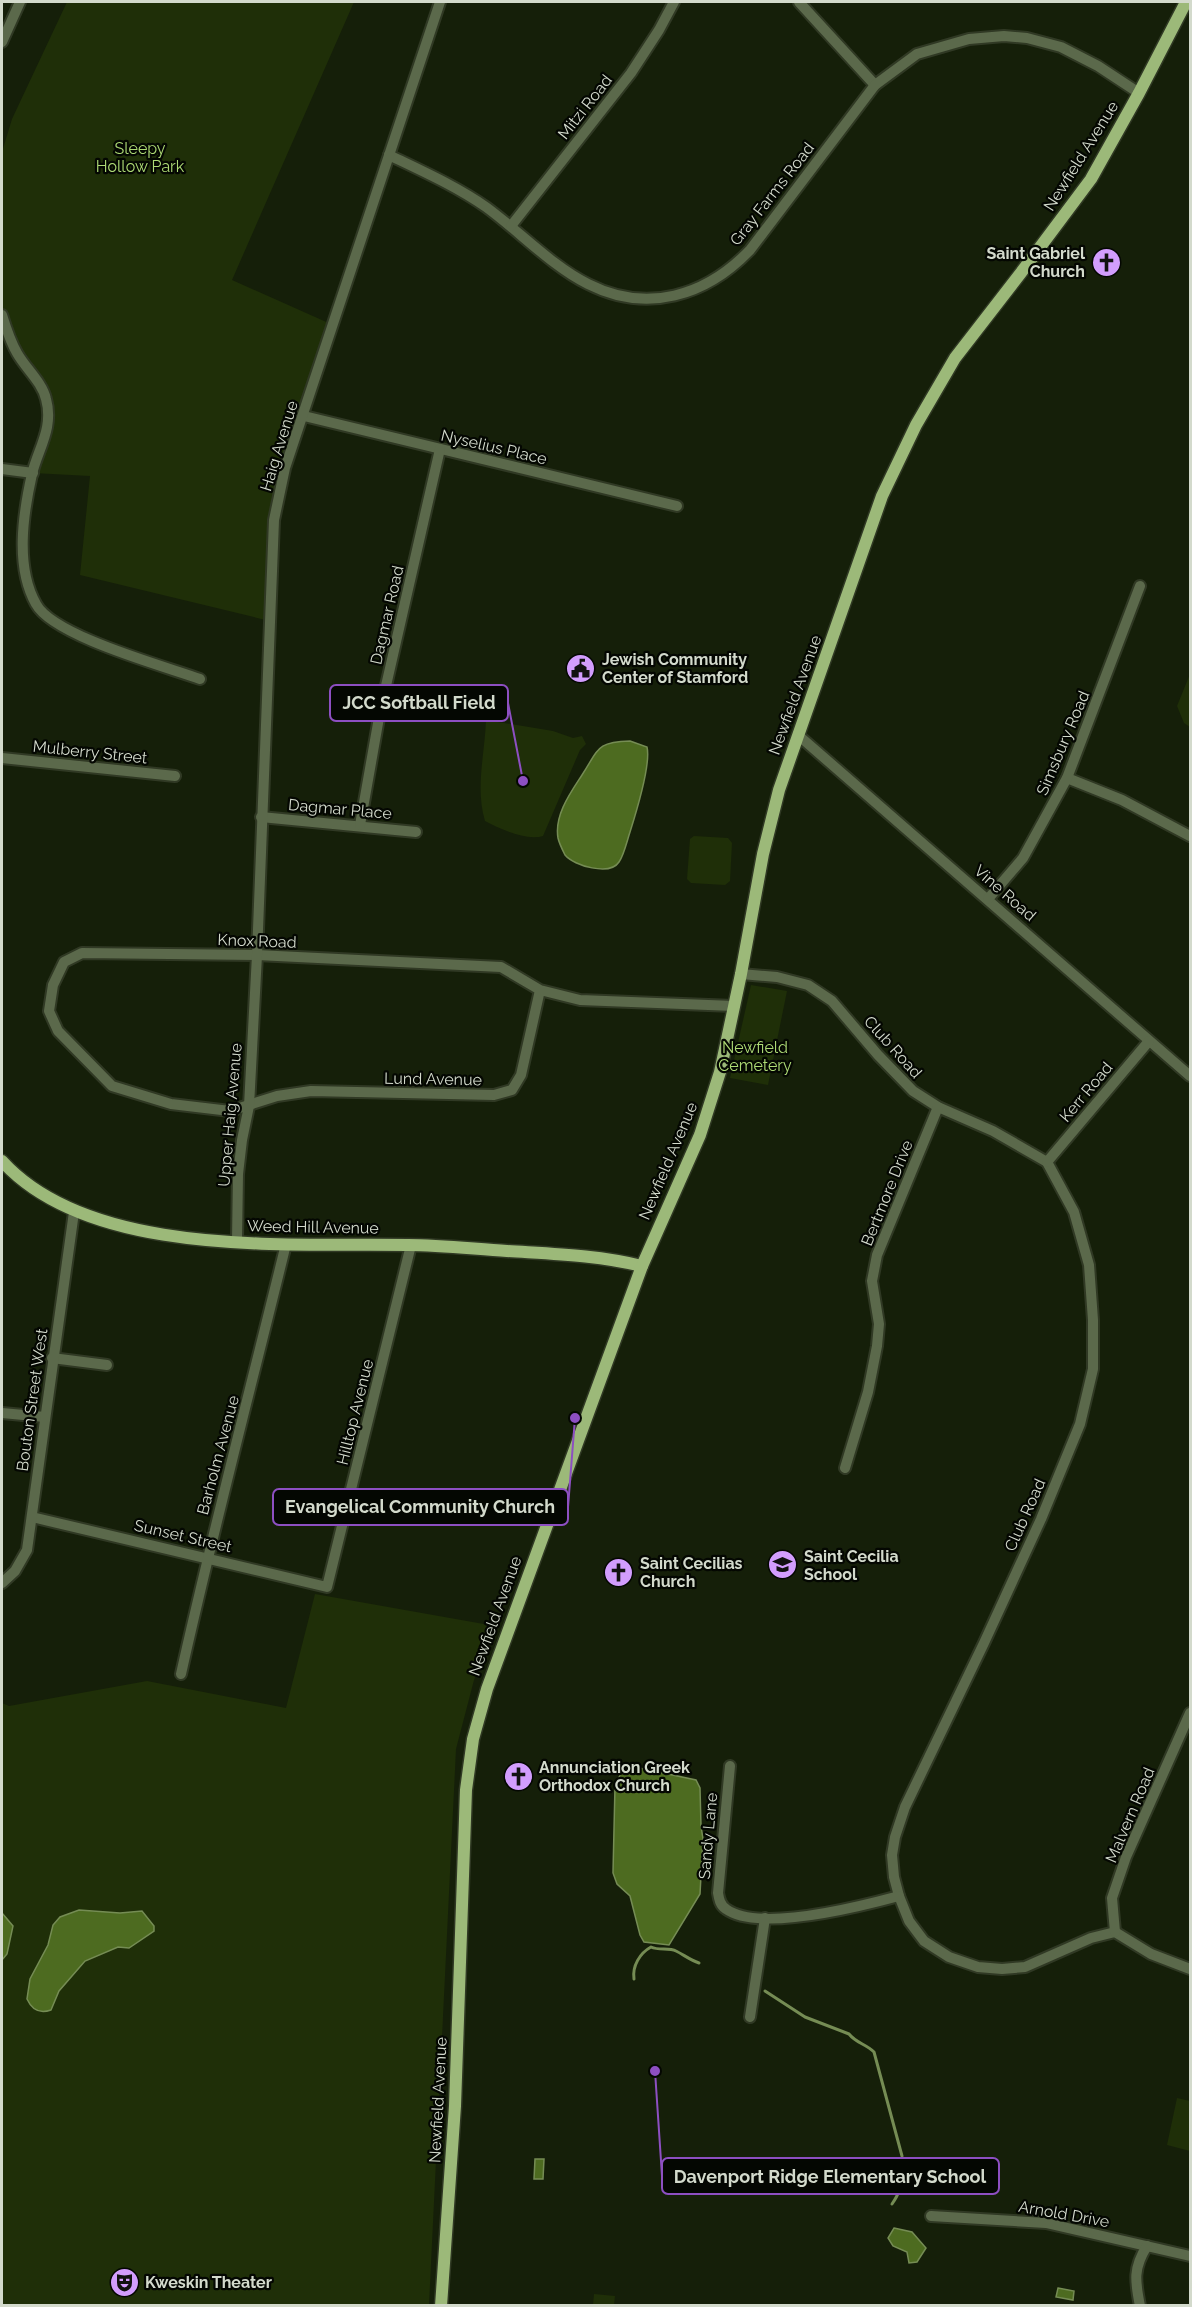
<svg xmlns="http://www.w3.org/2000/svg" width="1192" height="2307" viewBox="0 0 1192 2307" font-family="Raleway,sans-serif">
<rect width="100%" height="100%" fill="#151f09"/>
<g fill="#1f2f08">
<polygon points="67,2 354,2 232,280 333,325 279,498 270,621 80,575 90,476 33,473 39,457 46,399 2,313 2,152 12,119"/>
<polygon points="1190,674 1190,727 1184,723 1177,706"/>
<path d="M486 720 553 731 573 738 582 736 586 744 580 750 543 836C526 841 500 829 485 821 475 788 485 753 486 720Z"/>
<polygon points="694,836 728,838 732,843 730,881 725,885 691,883 687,879 690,839"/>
<polygon points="751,985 787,991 768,1085 730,1078"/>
<polygon points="315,1594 495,1626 474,1680 456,1749 429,2305 2,2305 2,1703 9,1706 147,1681 286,1708"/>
<polygon points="1177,2098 1190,2101 1190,2151 1167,2145"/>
<polygon points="594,2294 615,2296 614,2305 593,2305"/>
</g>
<g fill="#4d6b20" stroke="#758c54" stroke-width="1.5">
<path d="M630 741 647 747C651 764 636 813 630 832 627 841 624 855 619 862 610 876 574 866 565 855 563 851 559 843 558 838 554 815 571 792 582 775 599 749 596 742 630 741Z"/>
<polygon points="630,1766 696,1780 700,1788 701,1826 703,1839 700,1894 669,1945 644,1942 640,1935 630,1896 617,1884 613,1873 615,1786 622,1771"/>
<path d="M79 1910 120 1913 142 1911 154 1926V1931L129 1948 118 1947 85 1961 59 1991 51 2010C40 2014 32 2010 27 1999L30 1979 48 1945 53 1925 60 1917Z"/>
<polygon points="2,1913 13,1926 7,1954 2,1960"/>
<polygon points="535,2159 544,2159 543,2179 534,2179"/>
<polygon points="894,2228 912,2232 926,2248 917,2262 909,2263 907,2252 893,2246 888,2238"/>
<polygon points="1058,2288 1074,2291 1073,2300 1056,2297"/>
</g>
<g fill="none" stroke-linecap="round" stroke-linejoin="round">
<g stroke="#758c54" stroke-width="3">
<path d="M634 1979C632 1966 640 1953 651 1947 659 1951 669 1947 676 1951 684 1955 690 1960 699 1963"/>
<path d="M765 1991 805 2017 849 2034C856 2043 866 2044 874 2052L902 2156"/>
<path d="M892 2204C898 2195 901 2191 896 2181L900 2170"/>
</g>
<defs>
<g id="minor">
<polyline points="799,2 875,85"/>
<polyline points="2,42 20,2"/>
<path d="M389 155C422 171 456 186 486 207 519 231 553 267 588 284 647 314 706 296 750 250L875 85 917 54 969 39 1004 36 1027 38 1061 47 1098 66 1139 93"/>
<polyline points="511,226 631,73 659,30 674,2"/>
<path d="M2 315C6 328 10 341 17 353 26 369 42 382 46 399 54 428 38 449 32 474 23 514 15 567 36 604 53 636 164 666 200 679"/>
<polyline points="304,416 677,506"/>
<polyline points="2,469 33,473"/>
<polyline points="798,735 1190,1076"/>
<polyline points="2,758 175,776"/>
<polyline points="1067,778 1122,800 1190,836"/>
<polyline points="261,817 416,832"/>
<polyline points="360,825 380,712 440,449"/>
<polyline points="988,899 1023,858 1067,778 1140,586"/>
<polyline points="741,974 777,977 808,985 832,1001 878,1055 913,1091 938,1107 993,1131 1047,1162 1074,1212 1089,1265 1093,1320 1093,1369 1080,1424 1041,1519 984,1643 905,1807 895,1837 892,1855 894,1877 899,1896 909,1921 924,1941 949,1957 978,1967 1002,1969 1025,1967 1091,1938 1115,1932 1151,1954 1190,1969"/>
<polyline points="540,990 521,1075 512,1090 494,1095 311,1091 277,1096 230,1111 171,1104 112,1086 58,1031 49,1011 53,985 64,962 82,953 257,955 501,967 540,990 580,1000 734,1006"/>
<polyline points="1047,1162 1149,1041"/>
<polyline points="237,1241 238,1174 242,1140 249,1106 257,955 274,520 285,468 440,2"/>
<polyline points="52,1358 107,1365"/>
<polyline points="2,1413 45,1417"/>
<polyline points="845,1468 868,1392 877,1346 879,1324 872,1281 877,1255 938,1107"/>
<polyline points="32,1517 327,1587 411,1245"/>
<polyline points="2,1583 15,1571 27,1550 74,1212"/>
<path d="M181 1674C213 1530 251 1387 286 1244"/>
<path d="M730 1766 718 1893C719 1899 720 1905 726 1909 759 1933 862 1906 899 1896"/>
<polyline points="1115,1932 1112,1898 1126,1857 1190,1713"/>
<polyline points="750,2017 765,1918"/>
<polyline points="931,2216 1046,2223 1190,2256"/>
<path d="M1140 2306C1135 2281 1133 2268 1147 2246"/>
</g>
<g id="major">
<path d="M2 1161C90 1258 287 1243 408 1245 441 1245 474 1249 507 1251 554 1254 597 1255 642 1266"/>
<polyline points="441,2306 455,2106 466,1790 473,1739 487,1689 642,1266 700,1135 720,1072 741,974 763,854 779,790 882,496 916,425 955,358 1020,274 1091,179 1139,93 1186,2"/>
</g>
</defs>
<use href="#minor" stroke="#303924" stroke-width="14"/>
<use href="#major" stroke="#303924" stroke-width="15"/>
<use href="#minor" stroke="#5b694b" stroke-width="10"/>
<use href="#major" stroke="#9cb979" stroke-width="12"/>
</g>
<defs>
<symbol id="church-disc" viewBox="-11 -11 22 22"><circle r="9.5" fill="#d29dfd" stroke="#040702"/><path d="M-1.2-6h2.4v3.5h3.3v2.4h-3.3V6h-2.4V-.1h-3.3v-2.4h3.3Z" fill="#111"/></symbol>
<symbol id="civic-disc" viewBox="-11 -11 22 22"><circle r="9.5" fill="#d29dfd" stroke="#040702"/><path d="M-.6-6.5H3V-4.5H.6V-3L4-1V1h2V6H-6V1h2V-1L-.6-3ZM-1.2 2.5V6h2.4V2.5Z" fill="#111"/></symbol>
<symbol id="school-disc" viewBox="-11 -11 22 22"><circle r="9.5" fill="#d29dfd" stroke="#040702"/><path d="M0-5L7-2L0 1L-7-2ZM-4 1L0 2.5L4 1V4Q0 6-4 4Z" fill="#111"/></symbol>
<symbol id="theatre-disc" viewBox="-11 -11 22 22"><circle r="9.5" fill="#d29dfd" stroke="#040702"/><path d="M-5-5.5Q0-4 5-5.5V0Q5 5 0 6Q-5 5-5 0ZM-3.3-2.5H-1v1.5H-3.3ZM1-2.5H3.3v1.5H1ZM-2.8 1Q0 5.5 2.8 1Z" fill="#111"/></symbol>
</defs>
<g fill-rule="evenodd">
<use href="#church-disc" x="1090" y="246" width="33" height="33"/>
<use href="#civic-disc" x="564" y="652" width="33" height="33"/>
<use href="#school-disc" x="766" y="1548" width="33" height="33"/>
<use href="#church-disc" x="602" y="1556" width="33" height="33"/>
<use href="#church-disc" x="502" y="1760" width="33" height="33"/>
<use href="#theatre-disc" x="108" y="2266" width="33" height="33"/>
</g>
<g text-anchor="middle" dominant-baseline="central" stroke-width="4.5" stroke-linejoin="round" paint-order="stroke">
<g font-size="16" fill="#d3dacc" stroke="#040702">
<text transform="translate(585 107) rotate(-52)">Mitzi Road</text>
<text transform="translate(1081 156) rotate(-58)">Newfield Avenue</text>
<text transform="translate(772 194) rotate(-52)">Gray Farms Road</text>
<text transform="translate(279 446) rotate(-73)">Haig Avenue</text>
<text transform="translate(494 447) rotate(13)">Nyselius Place</text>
<text transform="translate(387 615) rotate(-77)">Dagmar Road</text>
<text transform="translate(795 695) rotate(-70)">Newfield Avenue</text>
<text transform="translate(1063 743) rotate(-67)">Simsbury Road</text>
<text transform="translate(90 752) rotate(6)">Mulberry Street</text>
<text transform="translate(340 809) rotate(5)">Dagmar Place</text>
<text transform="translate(1005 893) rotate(41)">Vine Road</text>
<text transform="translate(257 941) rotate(2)">Knox Road</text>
<text transform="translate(893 1047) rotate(48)">Club Road</text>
<text transform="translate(433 1079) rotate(1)">Lund Avenue</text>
<text transform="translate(1086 1092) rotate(-50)">Kerr Road</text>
<text transform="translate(230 1115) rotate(-85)">Upper Haig Avenue</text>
<text transform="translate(668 1161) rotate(-67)">Newfield Avenue</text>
<text transform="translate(887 1193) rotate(-68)">Bertmore Drive</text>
<text transform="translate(313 1227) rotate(1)">Weed Hill Avenue</text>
<text transform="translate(32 1400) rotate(-82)">Bouton Street West</text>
<text transform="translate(355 1412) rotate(-76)">Hilltop Avenue</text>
<text transform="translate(218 1455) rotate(-75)">Barholm Avenue</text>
<text transform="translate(1025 1515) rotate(-66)">Club Road</text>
<text transform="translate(183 1536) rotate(13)">Sunset Street</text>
<text transform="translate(495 1616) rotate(-70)">Newfield Avenue</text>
<text transform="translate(1130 1815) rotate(-67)">Malvern Road</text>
<text transform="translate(708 1836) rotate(-85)">Sandy Lane</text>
<text transform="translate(438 2100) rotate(-87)">Newfield Avenue</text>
<text transform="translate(1064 2214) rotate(10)">Arnold Drive</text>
</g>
<g font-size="16" fill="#aedb75" stroke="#040702">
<text x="140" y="148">Sleepy<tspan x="140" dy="18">Hollow Park</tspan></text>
<text x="755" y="1047">Newfield<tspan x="755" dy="18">Cemetery</tspan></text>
</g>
<g font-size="16" font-weight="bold" fill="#d3dacc" stroke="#040702" text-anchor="start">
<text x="1085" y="253" text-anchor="end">Saint Gabriel<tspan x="1085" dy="18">Church</tspan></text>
<text x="602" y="659">Jewish Community<tspan x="602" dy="18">Center of Stamford</tspan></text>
<text x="804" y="1556">Saint Cecilia<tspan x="804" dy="18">School</tspan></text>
<text x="640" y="1563">Saint Cecilias<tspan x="640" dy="18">Church</tspan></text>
<text x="539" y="1767">Annunciation Greek<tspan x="539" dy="18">Orthodox Church</tspan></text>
<text x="145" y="2282">Kweskin Theater</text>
</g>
</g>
<path fill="none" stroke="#8d4fc2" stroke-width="2" d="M523 781L508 703M575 1418L568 1507M655 2071L662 2176"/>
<g fill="#8d4fc2" stroke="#040702" stroke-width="2">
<circle cx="523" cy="781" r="6"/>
<circle cx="575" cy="1418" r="6"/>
<circle cx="655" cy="2071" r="6"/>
</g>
<g fill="#040702" stroke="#8d4fc2" stroke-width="2">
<rect x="330" y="685" width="178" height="36" rx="6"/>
<rect x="273" y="1489" width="295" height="36" rx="6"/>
<rect x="662" y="2158" width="337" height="36" rx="6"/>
</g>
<g font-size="18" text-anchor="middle" font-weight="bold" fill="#d3dacc">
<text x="419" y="709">JCC Softball Field</text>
<text x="420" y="1513">Evangelical Community Church</text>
<text x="830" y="2183">Davenport Ridge Elementary School</text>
</g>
<rect width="1192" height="2307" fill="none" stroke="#d3dacc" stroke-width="6"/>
</svg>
